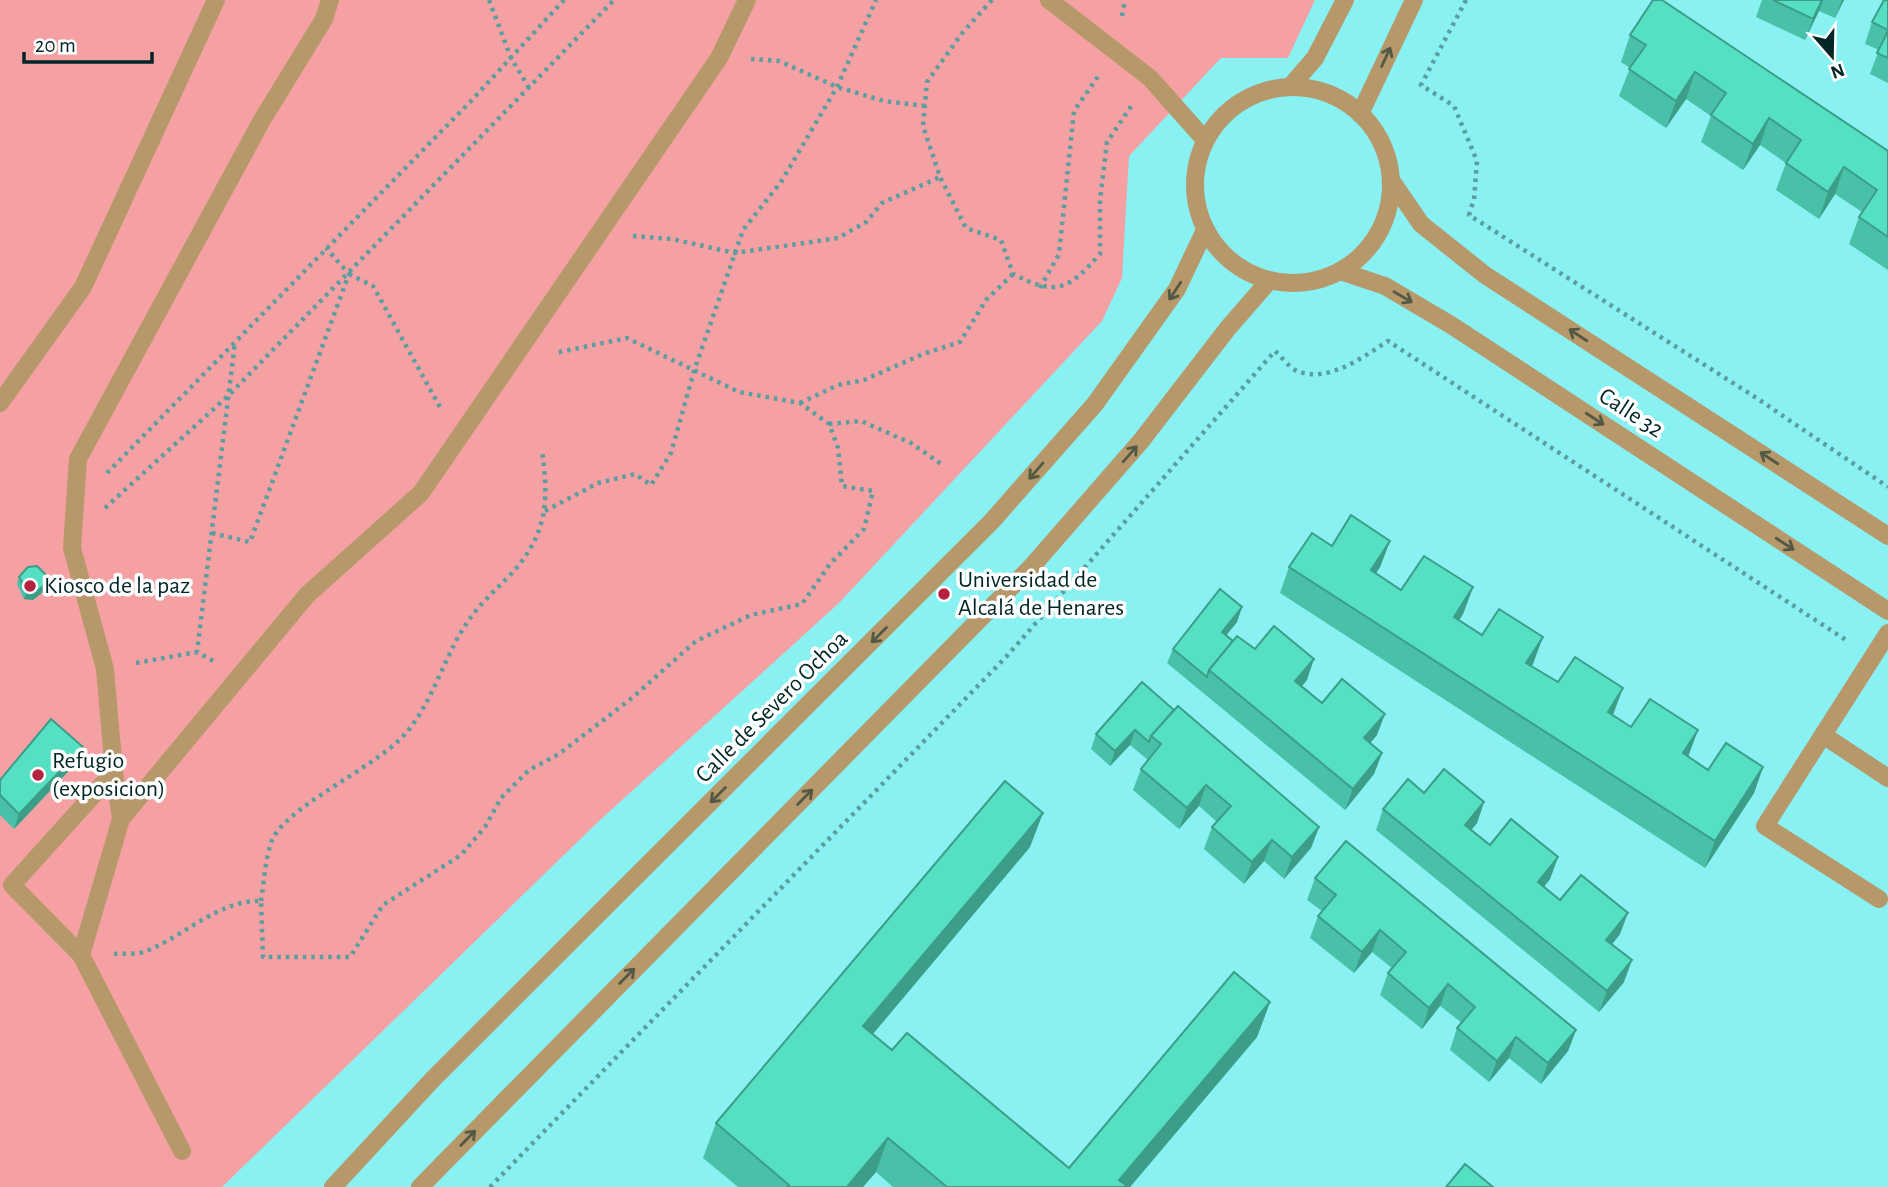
<svg xmlns="http://www.w3.org/2000/svg" width="1888" height="1187" viewBox="0 0 1888 1187" font-family="'Alegreya Sans',sans-serif">
<rect width="100%" height="100%" fill="#a1feff"/>
<rect fill="#89f1f2" x="0" y="0" width="1888" height="1187"/>
<polygon fill="#f5a1a4" points="0,0 1315,0 1288,58 1221,58 1129,156 1122,278 1102,321 839,603 599,821 222,1187 0,1187"/>
<g fill="none" stroke-linecap="round" stroke-linejoin="round">
<g stroke="#5a9e9f" stroke-width="4.5" stroke-dasharray="3.5 5" stroke-linecap="butt">
<polyline points="489,0 511,58 529,88"/>
<path d="M992 0 963 32 927 82 923 126 940 177 966 228 1001 240 1013 274C1057 297 1069 289 1100 254V200L1107 142 1132 105"/>
<polyline points="1466,0 1421,85 1454,106 1477,161 1474,199 1469,215 1755,397 1888,487"/>
<polyline points="1122,16 1125,0"/>
<polyline points="751,59 779,61 837,87 884,101 925,106"/>
<polyline points="633,236 672,239 735,253 838,238 866,222 882,203 940,177"/>
<polyline points="349,274 373,286 441,409"/>
<polyline points="1040,288 1059,254 1074,111 1099,75"/>
<polyline points="800,403 838,385 864,380 923,354 960,342 986,300 1013,274"/>
<polyline points="829,424 861,421 911,443 944,466"/>
<polyline points="107,473 471,101 564,0"/>
<polyline points="105,508 228,396 614,0"/>
<polyline points="545,511 598,483 635,474 651,485 671,453 694,371 743,230 781,182 837,87 876,0"/>
<polyline points="212,533 250,542 349,274 326,248"/>
<polyline points="213,661 197,652 235,342"/>
<polyline points="136,663 197,652"/>
<path d="M261 901C264 882 265 861 271 843 283 807 375 769 406 733 435 699 445 652 471 617 485 598 504 583 518 566 549 528 548 495 542 450"/>
<path d="M114 954C123 953 137 955 146 951 185 936 218 900 261 901L263 957H350L383 905 461 855 485 827 501 798 529 770 559 754 632 698 696 641 751 615 802 604 830 564 864 529 873 491 842 486 838 448 829 424 800 403 739 392 627 338 555 353"/>
<path d="M490 1187 1006 657 1275 351C1281 356 1288 366 1295 370 1326 385 1363 357 1388 341L1849 642"/>
</g>
<g stroke="#b7986a" stroke-width="18">
<polyline points="1049,0 1150,78 1205,140"/>
<polyline points="1290,87 1315,58 1345,0"/>
<circle cx="1293" cy="185" r="98"/>
<polyline points="1360,114 1414,0"/>
<polyline points="1391,180 1421,224 1485,275 1888,536"/>
<polyline points="1340,271 1385,286 1451,325 1888,611"/>
<polyline points="0,403 83,287 216,0"/>
<polyline points="1823,735 1888,778"/>
<polyline points="114,772 105,669 72,548 78,459 262,120 324,19 330,0"/>
<polyline points="121,819 114,772 12,885 81,955 121,819 307,595 421,493 719,58 747,0"/>
<polyline points="1879,899 1765,826 1888,633"/>
<polyline points="81,955 182,1151"/>
<polyline points="333,1187 433,1079 992,521 1095,404 1177,289 1205,230"/>
<polyline points="420,1187 1033,565 1141,441 1228,328 1269,281"/>
</g>
</g>
<g fill="#49c1a8">
<polygon points="1762,0 1844,0 1835,18 1819,11 1805,40 1756,17"/>
<polygon points="1888,0 1888,83 1870,74 1879,50 1865,44 1872,22"/>
<polygon points="1630,35 1888,151 1888,270 1849,244 1859,217 1862,212 1835,194 1819,219 1776,190 1786,163 1760,145 1743,170 1701,142 1711,116 1686,99 1666,128 1619,96 1630,68 1621,62"/>
<polygon points="1390,541 1380,567 1376,573 1401,590 1473,587 1463,614 1459,620 1482,635 1533,664 1532,666 1631,727 1688,757 1708,770 1763,767 1754,793 1705,868 1280,593 1289,567 1332,546"/>
<polygon points="19,577 46,584 43,592 33,600 24,599 17,584"/>
<polygon points="1242,607 1237,622 1226,635 1233,641 1255,649 1307,680 1302,686 1322,703 1377,735 1370,743 1382,753 1374,774 1345,810 1167,663 1173,649"/>
<polygon points="1174,710 1319,827 1311,848 1284,879 1264,861 1244,884 1204,849 1212,827 1217,822 1199,806 1179,829 1133,790 1141,769 1148,760 1130,745 1110,766 1091,749 1096,734"/>
<polygon points="77,762 14,829 0,815 0,780"/>
<polygon points="1424,793 1484,802 1477,823 1471,830 1490,845 1558,857 1550,879 1544,887 1560,900 1620,934 1612,944 1624,982 1599,1012 1376,830 1383,809"/>
<polygon points="1030,847 873,1034 892,1050 1069,1168 1270,1002 1257,1037 1130,1187 893,1187 876,1172 863,1187 738,1187 703,1158 716,1123"/>
<polygon points="1315,878 1576,1030 1568,1051 1541,1084 1509,1058 1489,1082 1450,1050 1457,1028 1462,1023 1440,1006 1422,1029 1380,995 1388,973 1392,968 1372,952 1354,973 1310,938 1318,916 1322,911 1307,900"/>
</g>
<g fill="#3c9d88">
<polygon points="1822,0 1823,0 1819,11 1805,40 1813,19"/>
<polygon points="1842,0 1844,0 1835,18"/>
<polygon points="1695,72 1686,99 1666,128 1676,101"/>
<polygon points="1769,118 1760,145 1743,170 1753,144"/>
<polygon points="1844,167 1835,194 1819,219 1828,192"/>
<polygon points="1390,541 1380,567 1361,597 1371,570"/>
<polygon points="46,584 43,592 33,600 24,599 27,591"/>
<polygon points="1473,587 1463,614 1444,644 1454,617"/>
<polygon points="1242,607 1237,622 1217,647 1222,632"/>
<polygon points="1543,637 1533,664 1516,689 1526,663"/>
<polygon points="1314,659 1307,680 1288,702 1295,681"/>
<polygon points="1623,688 1613,715 1608,712"/>
<polygon points="1385,714 1377,735 1357,759 1364,738"/>
<polygon points="1135,730 1130,745 1110,766 1115,751"/>
<polygon points="1698,730 1688,757 1683,753"/>
<polygon points="83,747 77,762 14,829 19,814"/>
<polygon points="1382,753 1374,774 1345,810 1353,789"/>
<polygon points="1763,767 1754,793 1705,868 1715,841"/>
<polygon points="1206,785 1199,806 1179,829 1187,808"/>
<polygon points="1484,802 1477,823 1458,846 1465,825"/>
<polygon points="1043,813 1030,847 850,1061 863,1026"/>
<polygon points="1319,827 1311,848 1284,879 1292,857"/>
<polygon points="1272,840 1264,861 1244,884 1252,862"/>
<polygon points="1558,857 1550,879 1530,903 1538,882"/>
<polygon points="1628,913 1620,934 1599,961 1606,940"/>
<polygon points="1380,930 1372,952 1354,973 1362,952"/>
<polygon points="1632,960 1624,982 1599,1012 1607,991"/>
<polygon points="1448,984 1440,1006 1422,1029 1429,1008"/>
<polygon points="1270,1002 1257,1037 1130,1187 1117,1187 1119,1180"/>
<polygon points="1576,1030 1568,1051 1541,1084 1548,1063"/>
<polygon points="1516,1037 1509,1058 1489,1082 1497,1061"/>
<polygon points="888,1138 876,1172 863,1187 847,1187"/>
</g>
<g fill="#55e0c3" stroke="#3c9d88" stroke-width="2">
<polygon points="1653,0 1662,0 1888,151 1888,237 1859,217 1877,190 1844,167 1828,192 1786,163 1801,140 1769,118 1753,144 1711,115 1726,93 1695,72 1676,101 1629,69 1646,45 1630,35"/>
<polygon points="1773,0 1822,0 1813,19"/>
<polygon points="1884,0 1888,0 1888,30 1872,22"/>
<polygon points="1888,31 1888,58 1877,53"/>
<polygon points="1351,515 1390,541 1371,570 1401,590 1424,556 1473,587 1454,617 1482,635 1499,609 1543,637 1526,663 1558,682 1575,657 1623,688 1608,712 1631,727 1650,699 1698,730 1683,753 1708,770 1726,743 1763,767 1715,841 1289,567 1312,533 1332,546"/>
<polygon points="37,566 46,575 46,584 36,592 27,591 19,577 28,567"/>
<polygon points="1220,589 1242,607 1222,632 1233,641 1209,670 1207,677 1173,649"/>
<polygon points="1274,626 1314,659 1295,681 1322,703 1342,679 1385,714 1364,738 1382,753 1353,789 1209,670 1237,636 1255,649"/>
<polygon points="1142,682 1174,710 1151,736 1149,742 1135,730 1115,751 1096,734"/>
<polygon points="1178,706 1319,827 1292,857 1272,840 1252,862 1212,827 1231,806 1206,785 1187,808 1141,769 1161,744 1151,736"/>
<polygon points="51,719 83,747 19,814 0,795 0,780"/>
<polygon points="1444,769 1484,802 1465,825 1490,845 1511,819 1558,857 1538,882 1560,900 1581,875 1628,913 1606,940 1632,960 1607,991 1383,809 1408,779 1424,793"/>
<polygon points="1005,781 1043,813 863,1026 892,1050 907,1033 1069,1168 1234,972 1270,1002 1119,1180 1128,1187 947,1187 888,1138 847,1187 787,1187 789,1185 716,1123"/>
<polygon points="1346,841 1576,1030 1548,1063 1516,1037 1497,1061 1457,1028 1475,1007 1448,984 1429,1008 1388,973 1406,952 1380,930 1362,952 1318,916 1336,895 1315,878"/>
<polygon points="1465,1164 1493,1187 1446,1187"/>
</g>
<defs><path id="oneway-shaft" d="M-6 0H5M1.5-3L5.5 0L1.5 3" fill="none" stroke-width="1.6" stroke-linecap="round" stroke-linejoin="round" transform="scale(1.75)"/></defs>
<g stroke="#525945">
<use href="#oneway-shaft" transform="translate(1386 57) rotate(-65)"/>
<use href="#oneway-shaft" transform="translate(1175 291) rotate(123)"/>
<use href="#oneway-shaft" transform="translate(1403 297) rotate(30)"/>
<use href="#oneway-shaft" transform="translate(1578 335) rotate(-147)"/>
<use href="#oneway-shaft" transform="translate(1595 419) rotate(33)"/>
<use href="#oneway-shaft" transform="translate(1130 454) rotate(-49)"/>
<use href="#oneway-shaft" transform="translate(1769 458) rotate(-147)"/>
<use href="#oneway-shaft" transform="translate(1036 471) rotate(131)"/>
<use href="#oneway-shaft" transform="translate(1785 544) rotate(33)"/>
<use href="#oneway-shaft" transform="translate(879 635) rotate(135)"/>
<use href="#oneway-shaft" transform="translate(718 795) rotate(135)"/>
<use href="#oneway-shaft" transform="translate(805 797) rotate(-45)"/>
<use href="#oneway-shaft" transform="translate(627 976) rotate(-45)"/>
<use href="#oneway-shaft" transform="translate(468 1138) rotate(-46)"/>
</g>
<g fill="#b5223f" stroke="#fff" stroke-width="2.5">
<circle cx="30" cy="586" r="7"/>
<circle cx="944" cy="594" r="7"/>
<circle cx="38" cy="775" r="7"/>
</g>
<g text-anchor="middle" dominant-baseline="central" stroke-width="7" stroke-linejoin="round" paint-order="stroke">
<g font-size="24" fill="#002627" stroke="#fff">
<text transform="translate(1631 413) rotate(33)">Calle 32</text>
<text transform="translate(772 707) rotate(-45)">Calle de Severo Ochoa</text>
</g>
<g font-size="24" fill="#002627" stroke="#fff" text-anchor="start">
<text x="958" y="580">Universidad de<tspan x="958" dy="28">Alcalá de Henares</tspan></text>
<text x="44" y="586">Kiosco de la paz</text>
<text x="52" y="761">Refugio<tspan x="52" dy="28">(exposicion)</tspan></text>
</g>
</g>
<g transform="translate(1832 56) rotate(160)" stroke="#ffffff" stroke-width="5" paint-order="stroke">
<path d="M0-5L12 26L0 18L-12 26Z" fill="#002627"/>
<text y="-10" font-size="19" font-weight="bold" text-anchor="middle" fill="#002627">N</text>
</g>
<path d="M24 52v10h128v-10" fill="none" stroke="#002627" stroke-width="3.5"/>
<text x="35" y="52" font-size="21" fill="#002627" stroke="#ffffff" stroke-width="5" paint-order="stroke">20 m</text>
</svg>
